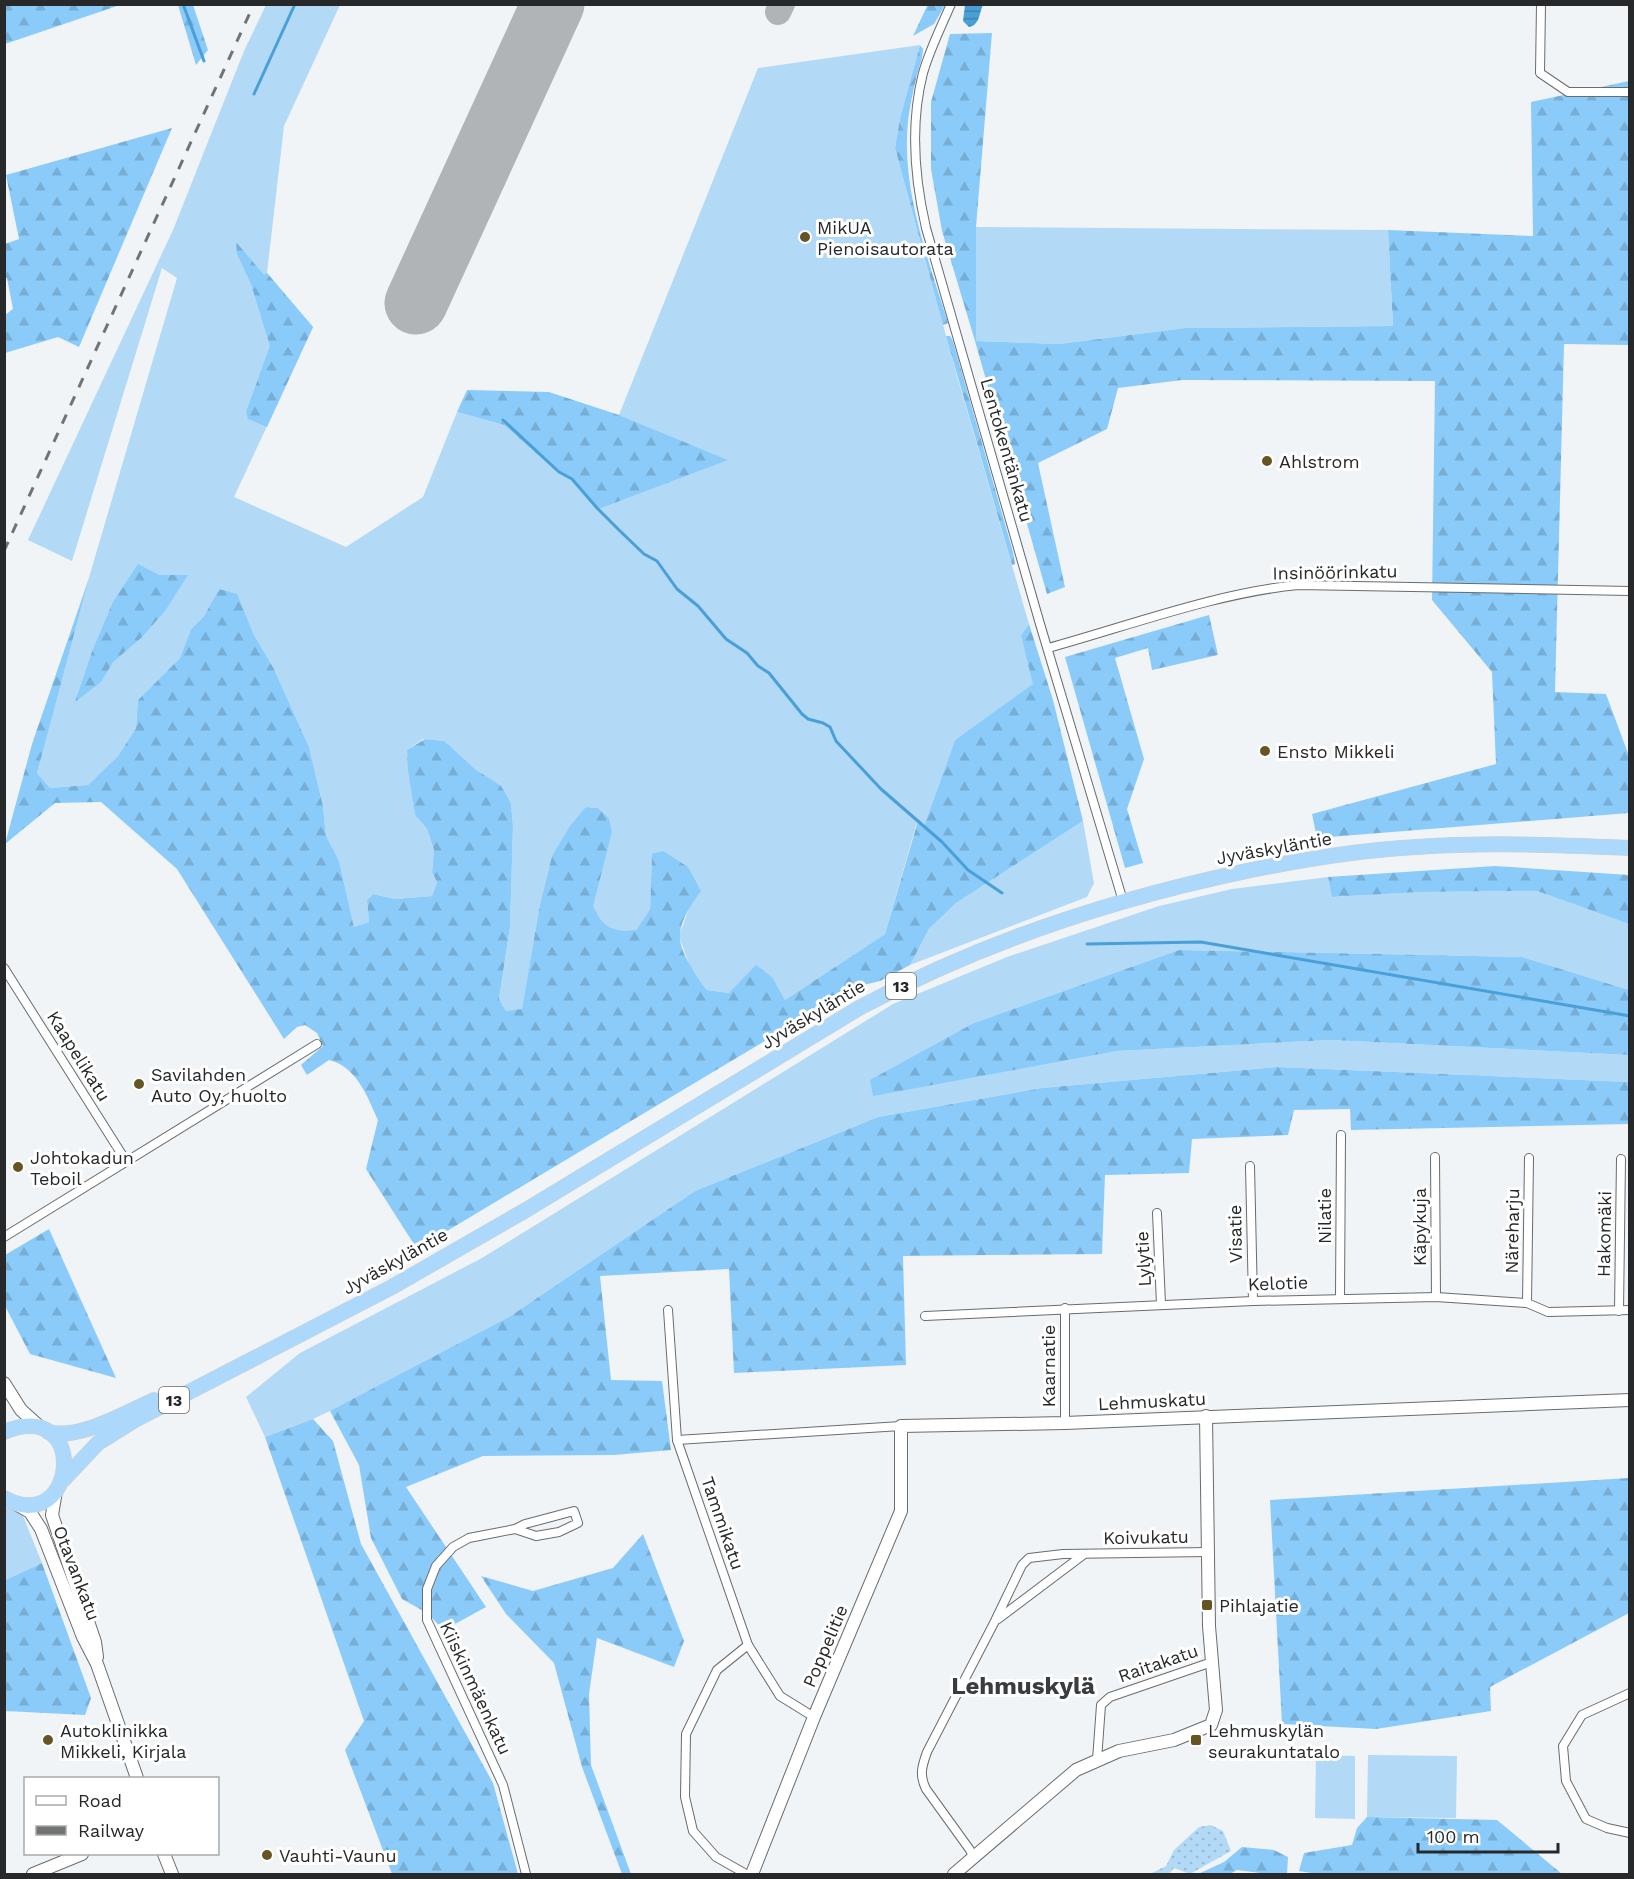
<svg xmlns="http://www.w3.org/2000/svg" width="1634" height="1879" viewBox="0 0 1634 1879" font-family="'Work Sans',sans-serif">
<defs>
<pattern id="forest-firs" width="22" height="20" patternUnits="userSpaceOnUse" patternTransform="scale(1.5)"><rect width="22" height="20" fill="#8acbfa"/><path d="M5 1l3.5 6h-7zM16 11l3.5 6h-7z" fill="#77aed6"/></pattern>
<pattern id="park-dots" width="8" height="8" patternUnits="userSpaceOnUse" patternTransform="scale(1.5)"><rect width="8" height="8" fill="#b2d9f6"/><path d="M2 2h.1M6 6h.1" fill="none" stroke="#99bad3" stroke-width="1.8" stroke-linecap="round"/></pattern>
<pattern id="water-rules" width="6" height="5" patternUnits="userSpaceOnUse" patternTransform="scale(1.5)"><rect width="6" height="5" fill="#4a9fd8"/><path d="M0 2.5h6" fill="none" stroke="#3e82af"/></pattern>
</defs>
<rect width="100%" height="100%" fill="#f1f4f7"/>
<g fill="#b2d9f6">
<path d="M266 5H340L284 126 267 273 313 327 234 497 346 547 423 497 457 412 504 425 557 472 572 479 599 509 727 460 619 415 758 68 920 45 900 118 895 148 957 376 1029 624 1021 637 1034 684 955 740 924 826 917 822 885 934 785 1000 773 978 729 993 707 990 690 967 679 936 690 905 652 855 650 909 636 930C611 932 604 929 592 906L612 832 609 818 598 808 586 807 552 856 540 904 522 1010 506 1011 499 999 510 927 513 826 511 803 500 786 475 769 443 741 423 739 407 750 415 815 427 829 434 850 432 872 437 882 432 896 395 899 373 894 367 900 369 922 354 927 339 861 326 837 323 806 309 747 274 669 253 633 219 589 204 616 191 629 180 658 138 700 136 728 118 756 88 785 50 788 37 773 63 666 177 278 162 268 72 561 28 540 173 230 244 51Z"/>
<polygon points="976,227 1388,230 1393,326 1185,328 1059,344 975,341"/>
<polygon points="1083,821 1094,883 1087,897 910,965 929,929 956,903"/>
<polygon points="1328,877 1333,897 1420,892 1537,891 1629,924 1629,990 1522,957 1179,950 974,1023 1116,1051 1331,1040 1629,1055 1629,1082 1277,1067 1042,1088 878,1117 695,1191 509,1317 357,1398 313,1419 265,1437 246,1397 300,1353 482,1258 893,1004 1007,957 1159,906 1232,889"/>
<polygon points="19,1506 42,1563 5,1580 4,1509"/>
<polygon points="1316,1755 1355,1756 1355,1819 1315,1818"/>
<polygon points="1368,1755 1457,1756 1456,1818 1367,1817"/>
</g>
<g fill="url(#forest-firs)">
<polygon points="5,4 120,4 120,5 5,44"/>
<polygon points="928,4 945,5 934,24 913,36"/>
<polygon points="178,5 193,5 208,50 196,65"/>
<polygon points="992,33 976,227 976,341 1059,344 1185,328 1393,326 1388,230 1533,236 1531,102 1629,81 1629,345 1564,344 1555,692 1606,694 1629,756 1629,813 1317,838 1312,814 1496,764 1492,672 1432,600 1435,381 1182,380 1118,388 1107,429 1038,463 1065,587 1047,594 975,341 942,231 931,169 931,102 950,34"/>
<path d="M920 45 923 49C923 58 919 66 917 75 913 90 910 106 908 121 901 190 928 258 948 323L943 325 895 148 900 118Z"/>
<polygon points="172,128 79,347 58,337 5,353 5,315 13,309 7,278 5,278 5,244 19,239 6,175"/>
<polygon points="236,242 264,275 267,273 313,327 267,427 248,419 246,412 270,346 251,284 237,254"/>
<polygon points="946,336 950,336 953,341 1013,552 1015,564 1012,565"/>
<polygon points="467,390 549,392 619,415 728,460 599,509 572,479 557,472 504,425 457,412"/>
<polygon points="138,564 159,575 188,575 165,611 141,638 113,662 101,682 75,702 93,649 113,602"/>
<path d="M89 578 37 773 50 788 88 785 118 756 136 728 138 700 180 658 191 629 204 616 219 589 237 594 253 633 274 669 309 747 323 806 326 836 339 861 354 927 369 922 367 900 373 894 395 899 432 896 437 882 432 872 434 850 427 829 415 815 408 770 407 750 425 739 444 741 475 769 501 786 511 803 513 826 510 927 499 999 506 1011 522 1009 540 904 552 856 570 826 586 807 598 808 609 818 612 832 593 906C603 928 612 932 636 930L650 909 652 854 663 851 688 867 701 891C692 903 681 919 680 934 678 951 698 978 707 990L729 993 756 965 773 978 785 1000 885 934 918 821 924 826 955 740 1033 684 1021 636 1029 624 1053 700 1083 821 956 903 929 929 910 965 880 981 855 987 417 1249 366 1169 378 1120C367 1096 357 1067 329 1060L307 1075 301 1065 323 1046 317 1033 305 1025 297 1027 284 1039 177 869 101 802 55 803 5 844 32 744Z"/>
<polygon points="1209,615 1218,655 1152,670 1148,648 1115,658 1144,759 1127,809 1143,863 1125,868 1065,657"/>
<polygon points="1495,866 1629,875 1629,924 1537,891 1420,892 1332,897 1328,877"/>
<polygon points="1179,950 1522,957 1629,990 1629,1055 1331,1040 1116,1051 873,1096 870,1080 974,1023"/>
<polygon points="1277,1067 1629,1082 1629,1124 1351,1130 1350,1109 1294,1110 1288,1135 1192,1139 1189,1173 1105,1175 1102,1254 903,1256 906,1365 734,1373 729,1269 600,1276 611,1380 662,1381 671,1450 614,1455 483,1456 406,1487 486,1607 444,1630 427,1613 402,1599 371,1538 359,1465 330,1411 509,1317 695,1191 878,1117 1042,1088"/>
<polygon points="49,1229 116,1378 30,1354 5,1306 5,1255"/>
<polygon points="313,1419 333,1441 361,1544 493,1783 518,1874 392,1874 345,1750 364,1721 265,1437"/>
<polygon points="1629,1478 1629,1613 1490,1687 1491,1711 1376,1729 1282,1724 1270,1500"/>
<polygon points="643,1534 684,1641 674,1667 597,1638 589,1694 591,1765 631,1874 622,1874 582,1767 554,1663 506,1614 481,1576 533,1591 613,1568"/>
<polygon points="42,1563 91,1698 85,1715 5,1711 5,1580"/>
<polygon points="1367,1817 1497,1820 1562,1874 1317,1874 1299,1871 1304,1853 1352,1845 1357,1828"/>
<polygon points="1242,1847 1274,1850 1288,1857 1287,1874 1268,1874 1237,1870 1230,1874 1198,1874 1224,1862"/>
</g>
<polygon fill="url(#park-dots)" points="1211,1825 1223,1831 1231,1851 1190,1874 1174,1868 1169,1874 1150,1874 1166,1866 1174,1850 1199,1827"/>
<path fill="url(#water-rules)" d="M965 5H983C979 13 980 25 969 27L963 21Z"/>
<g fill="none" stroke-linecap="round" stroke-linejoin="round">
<g stroke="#4a9fd8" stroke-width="3">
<polyline points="183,4 204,61"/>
<polyline points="254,94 295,4"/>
<polyline points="503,420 559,472 572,479 597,508 619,530 644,554 657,561 677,589 698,606 726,639 747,653 758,666 769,673 802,714 808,719 823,723 830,727 836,741 881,789 942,842 968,870 1002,893"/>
<polyline points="1087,944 1201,942 1630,1016"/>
</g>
<polyline stroke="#b1b4b6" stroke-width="26" points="778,12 782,4"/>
<polyline stroke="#b1b4b6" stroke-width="63" points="416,303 553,4"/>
<defs>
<g id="street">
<path d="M951 4C941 27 930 49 923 73 910 124 914 176 926 228L1040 624 1123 901"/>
<polyline points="1541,4 1540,73 1568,92 1630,92"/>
<path d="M1048 648C1128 626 1216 593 1298 585L1630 591"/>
<polyline points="4,968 126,1161"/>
<polyline points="1435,1157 1436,1297"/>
<polyline points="1250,1166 1253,1301"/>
<polyline points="1157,1213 1161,1304"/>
<polyline points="4,1237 317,1044"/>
<polyline points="1340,1298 1341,1135"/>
<polyline points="1527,1303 1529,1158"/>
<polyline points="1065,1308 1065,1423"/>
<polyline points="668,1310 677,1440 748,1645 780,1696 814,1717"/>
<polyline points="1619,1311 1621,1159"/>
<polyline points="925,1316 1253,1301 1436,1297 1527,1303 1548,1312 1630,1310"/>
<polyline points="677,1440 901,1426"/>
<polyline points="515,1529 525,1524 574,1511 578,1523 559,1532 536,1536 515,1529 469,1538 453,1547 436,1566 427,1589 427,1620 503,1785 526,1874"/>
<polyline points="998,1619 1083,1555"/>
<polyline points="1630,1693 1582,1715 1563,1746 1566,1781 1586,1819 1607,1828 1630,1833"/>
<polyline points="1097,1760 1101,1705 1110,1697 1212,1662"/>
<path d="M973 1857 970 1850 926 1789C919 1775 922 1766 927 1752L995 1621 1022 1565 1029 1558 1063 1554 1209 1552"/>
<polyline points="746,1874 716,1857 693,1831 685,1797 686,1734 717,1670 748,1645"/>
</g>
<g id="secondary">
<polyline points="4,1383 21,1410 40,1427"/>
<polyline points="56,1491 52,1515 95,1642 97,1657"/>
<polyline points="16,1504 30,1512 41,1529 83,1637 97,1664 137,1778"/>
<polyline points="164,1854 172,1874"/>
<polyline points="33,1874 82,1854"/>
<polyline points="752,1874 814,1717 901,1511 901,1426 1065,1423 1630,1400"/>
<polyline points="954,1874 1076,1770 1119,1751 1174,1740 1211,1725 1216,1710 1209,1626 1206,1416"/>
</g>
<g id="highway">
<path d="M4 1432C90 1396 78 1538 4 1498"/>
<path d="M48 1432C80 1440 125 1413 154 1400"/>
<path d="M63 1480 98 1443 135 1420 392 1287 526 1210 859 1008C978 944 1110 900 1242 872 1299 860 1358 850 1417 847 1488 842 1559 845 1630 848"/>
</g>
</defs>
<use href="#street" stroke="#696c6e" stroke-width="10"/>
<use href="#secondary" stroke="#696c6e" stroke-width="14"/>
<use href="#highway" stroke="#cfd0d0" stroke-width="16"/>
<use href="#street" stroke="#fff" stroke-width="8"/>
<use href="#secondary" stroke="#fff" stroke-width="12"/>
<use href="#highway" stroke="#acd9fb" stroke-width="15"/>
<polyline stroke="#717375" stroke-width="3" stroke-dasharray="10 10" stroke-linecap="butt" points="4,551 254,4"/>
</g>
<g fill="#655522" stroke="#fff" stroke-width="2">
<circle cx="805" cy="237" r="6"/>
<circle cx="1267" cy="461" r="6"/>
<circle cx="1265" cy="751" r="6"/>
<circle cx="139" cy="1084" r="6"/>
<circle cx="18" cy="1167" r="6"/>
<rect x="1201" y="1599" width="12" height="12" rx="3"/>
<circle cx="48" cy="1740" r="6"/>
<rect x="1190" y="1734" width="12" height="12" rx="3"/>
<circle cx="267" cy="1855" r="6"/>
</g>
<g text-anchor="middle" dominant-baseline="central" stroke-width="6" stroke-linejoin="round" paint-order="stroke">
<g fill="#fff" stroke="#686869" stroke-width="1.5">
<rect x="886" y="973" width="30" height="26" rx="4.5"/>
<rect x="159" y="1387" width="30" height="26" rx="4.5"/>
</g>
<g font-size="16" font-weight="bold" fill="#272829">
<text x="901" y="986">13</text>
<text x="174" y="1400">13</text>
</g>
<g font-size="18" fill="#272829" stroke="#fff" text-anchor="start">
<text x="817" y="227">MikUA<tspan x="817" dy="21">Pienoisautorata</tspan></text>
<text x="1279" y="461">Ahlstrom</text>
<text x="1277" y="751">Ensto Mikkeli</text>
<text x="151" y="1074">Savilahden<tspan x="151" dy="21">Auto Oy, huolto</tspan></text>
<text x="30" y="1157">Johtokadun<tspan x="30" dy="21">Teboil</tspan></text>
<text x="1219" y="1605">Pihlajatie</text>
<text x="60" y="1730">Autoklinikka<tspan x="60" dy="21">Mikkeli, Kirjala</tspan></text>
<text x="1208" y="1730">Lehmuskylän<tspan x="1208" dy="21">seurakuntatalo</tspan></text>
<text x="279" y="1855">Vauhti-Vaunu</text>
</g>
<g font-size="18" fill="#272829" stroke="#fff">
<text transform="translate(1007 450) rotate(74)">Lentokentänkatu</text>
<text transform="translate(1335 572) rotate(-1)">Insinöörinkatu</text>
<text transform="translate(1274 848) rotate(-10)">Jyväskyläntie</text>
<text transform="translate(813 1014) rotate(-31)">Jyväskyläntie</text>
<text transform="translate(79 1056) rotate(58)">Kaapelikatu</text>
<text transform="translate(1324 1216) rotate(-90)">Nilatie</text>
<text transform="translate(1419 1227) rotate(-90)">Käpykuja</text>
<text transform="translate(1512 1231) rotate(-89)">Näreharju</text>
<text transform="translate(1235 1234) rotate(-91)">Visatie</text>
<text transform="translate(1604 1234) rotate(-89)">Hakomäki</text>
<text transform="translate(1143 1259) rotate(-93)">Lylytie</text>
<text transform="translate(395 1261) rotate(-29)">Jyväskyläntie</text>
<text transform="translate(1278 1283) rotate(-2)">Kelotie</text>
<text transform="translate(1048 1366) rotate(-90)">Kaarnatie</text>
<text transform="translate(1152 1401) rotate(-3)">Lehmuskatu</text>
<text transform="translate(723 1523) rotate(71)">Tammikatu</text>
<text transform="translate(1146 1537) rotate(-1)">Koivukatu</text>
<text transform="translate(77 1573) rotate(69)">Otavankatu</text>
<text transform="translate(825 1646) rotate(-67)">Poppelitie</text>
<text transform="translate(1158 1663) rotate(-19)">Raitakatu</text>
<text transform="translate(476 1688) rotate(65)">Kiiskinmäenkatu</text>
</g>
<g font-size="24" font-weight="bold" fill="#3a3d3f" stroke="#fff">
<text x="1023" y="1686">Lehmuskylä</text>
</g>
</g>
<rect width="1634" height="1879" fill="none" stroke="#272829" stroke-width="12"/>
<rect x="24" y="1777" width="195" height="78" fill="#ffffff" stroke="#a9a9a9" stroke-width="1.5"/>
<rect x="36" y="1796" width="30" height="9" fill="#ffffff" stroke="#a9a9a9" stroke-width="1.5"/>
<text x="78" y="1807" font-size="18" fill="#272829">Road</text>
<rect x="36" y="1826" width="30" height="9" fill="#717375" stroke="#a9a9a9" stroke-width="1.5"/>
<text x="78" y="1837" font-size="18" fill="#272829">Railway</text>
<path d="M1418 1843v9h140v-9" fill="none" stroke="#272829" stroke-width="3"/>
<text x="1427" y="1843" font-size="18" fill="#272829" stroke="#ffffff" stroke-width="4.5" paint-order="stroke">100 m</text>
</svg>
